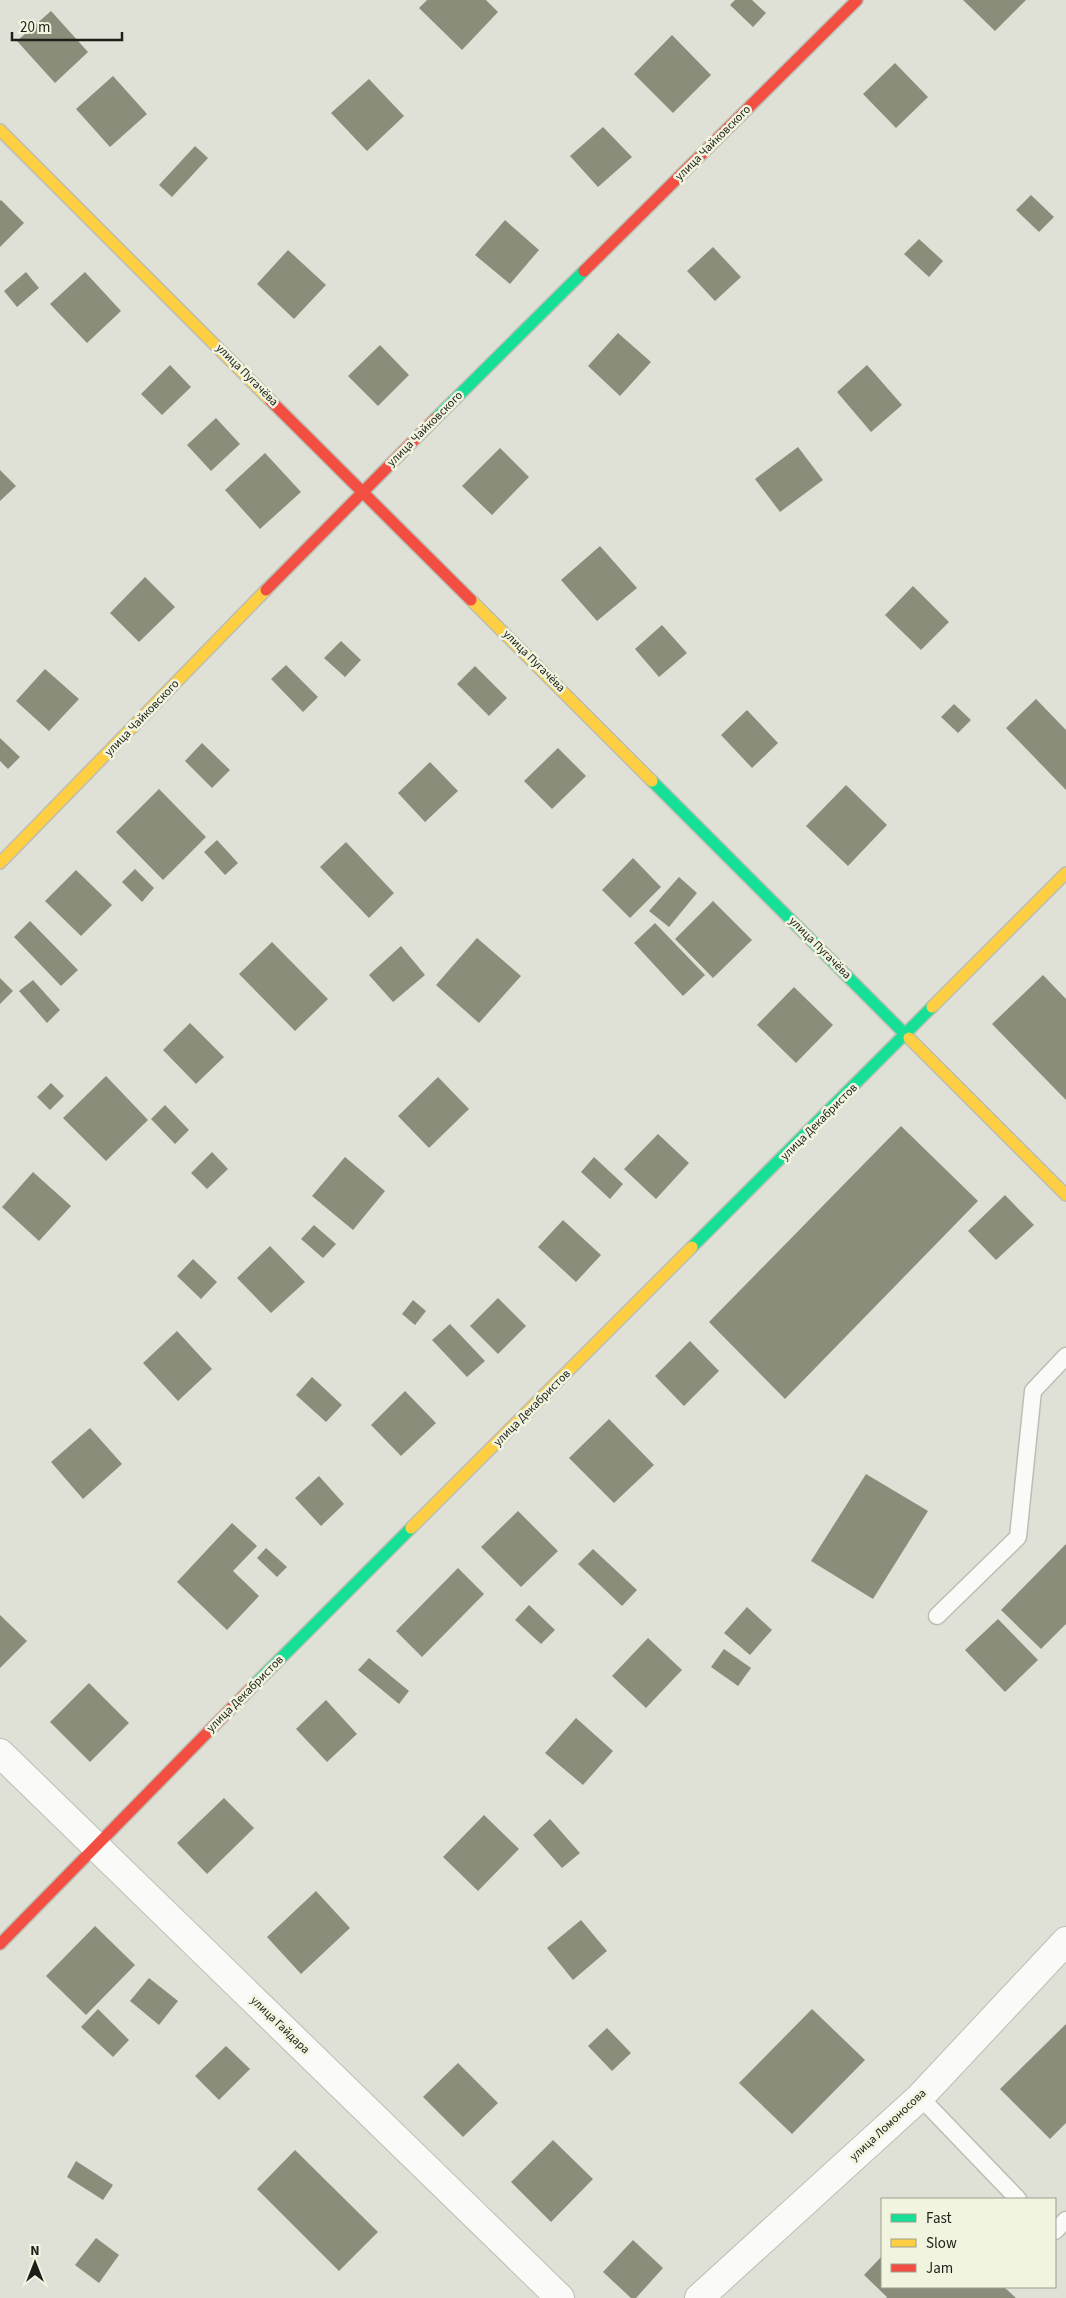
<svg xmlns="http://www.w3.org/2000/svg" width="1066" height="2298" viewBox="0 0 1066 2298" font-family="'Source Sans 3',sans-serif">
<rect width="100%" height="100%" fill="#e0e1d6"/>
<g fill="#8b8d7b">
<polygon points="427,0 486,0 498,12 462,50 419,8"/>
<polygon points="735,0 752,0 766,13 753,27 730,5"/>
<polygon points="963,0 1026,0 995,31"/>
<polygon points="51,11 88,52 55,83 17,41"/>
<polygon points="672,35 711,75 673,113 634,74"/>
<polygon points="895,63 928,97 896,128 863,94"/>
<polygon points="113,76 147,114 110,147 76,109"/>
<polygon points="369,79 404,116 367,151 331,113"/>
<polygon points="603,127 632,157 598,187 570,156"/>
<polygon points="195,146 208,158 172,197 159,185"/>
<polygon points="1031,195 1054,217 1039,232 1016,210"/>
<polygon points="1,200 24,223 0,247 0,201"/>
<polygon points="505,220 539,250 510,284 475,255"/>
<polygon points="919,239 943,261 929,277 904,254"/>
<polygon points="713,247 741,277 715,301 687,271"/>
<polygon points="288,250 326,285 294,319 257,284"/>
<polygon points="26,272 39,288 17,307 4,291"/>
<polygon points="85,272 121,311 87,343 50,304"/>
<polygon points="618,333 651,362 620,396 588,366"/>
<polygon points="380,345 409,375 378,406 348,376"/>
<polygon points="170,365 191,387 162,415 141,394"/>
<polygon points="867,365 902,405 871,432 837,392"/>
<polygon points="216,418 240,444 211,471 187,445"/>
<polygon points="798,447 823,480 780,512 755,479"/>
<polygon points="500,448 529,477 492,515 462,486"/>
<polygon points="265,453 301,492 260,529 225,490"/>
<polygon points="0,470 16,486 0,501"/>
<polygon points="600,546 637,588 597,621 561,580"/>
<polygon points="145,577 175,607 139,642 110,613"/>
<polygon points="913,586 949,622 921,650 885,615"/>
<polygon points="662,625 687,653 659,677 635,649"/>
<polygon points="341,641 361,660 345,677 324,658"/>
<polygon points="286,665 318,697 303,712 271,679"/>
<polygon points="475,666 507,698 489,716 457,684"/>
<polygon points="45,669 79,699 49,731 16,701"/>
<polygon points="1036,699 1066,730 1066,790 1006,728"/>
<polygon points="954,704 971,720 958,733 941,717"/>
<polygon points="747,710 778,743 752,768 721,735"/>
<polygon points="0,738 20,757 8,769 0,761"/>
<polygon points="202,743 230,770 212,788 185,761"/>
<polygon points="558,748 586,776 552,809 524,781"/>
<polygon points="430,762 458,791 425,822 398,793"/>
<polygon points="846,785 887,825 848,866 806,826"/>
<polygon points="159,789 206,837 163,880 116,832"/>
<polygon points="217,840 238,863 225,875 204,852"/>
<polygon points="346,842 394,893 369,918 320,867"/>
<polygon points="633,858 661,887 630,918 602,890"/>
<polygon points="135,869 154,888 142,902 122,882"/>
<polygon points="76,870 112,905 81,936 45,901"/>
<polygon points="679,877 697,893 669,927 649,911"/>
<polygon points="713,901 752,940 713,978 675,939"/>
<polygon points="30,921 78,970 61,986 14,937"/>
<polygon points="655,923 705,975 683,996 634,943"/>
<polygon points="477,938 521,976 479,1023 436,985"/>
<polygon points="272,942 328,999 295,1031 239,974"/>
<polygon points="401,946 425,975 393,1002 369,975"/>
<polygon points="1043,975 1066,999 1066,1100 992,1024"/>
<polygon points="0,978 13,991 0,1004"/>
<polygon points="33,980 60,1010 47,1023 19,991"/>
<polygon points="794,987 833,1025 796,1063 757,1025"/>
<polygon points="190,1023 224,1057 196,1084 163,1050"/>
<polygon points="106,1076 148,1120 106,1161 63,1118"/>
<polygon points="438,1077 469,1109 429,1148 398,1116"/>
<polygon points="51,1083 64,1096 50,1110 37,1097"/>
<polygon points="165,1105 189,1130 175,1144 151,1119"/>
<polygon points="901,1126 978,1201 785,1399 709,1322"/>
<polygon points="658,1134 689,1163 656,1199 624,1169"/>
<polygon points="212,1152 228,1169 207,1189 191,1173"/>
<polygon points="345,1157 385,1191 353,1230 312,1196"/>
<polygon points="594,1157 623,1184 610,1199 581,1172"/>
<polygon points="33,1172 71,1206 39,1241 2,1207"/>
<polygon points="1005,1195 1034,1225 996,1260 968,1231"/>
<polygon points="563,1220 601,1255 576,1282 538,1247"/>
<polygon points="314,1225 336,1244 323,1258 301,1239"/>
<polygon points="270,1246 305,1282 271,1313 237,1278"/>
<polygon points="193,1259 217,1282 201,1299 177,1276"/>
<polygon points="498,1298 526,1326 498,1354 470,1326"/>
<polygon points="413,1300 426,1311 415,1325 402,1314"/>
<polygon points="450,1324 485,1361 467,1377 432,1340"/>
<polygon points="177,1331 212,1369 178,1401 143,1363"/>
<polygon points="690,1341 719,1371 684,1406 655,1376"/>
<polygon points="312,1377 342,1405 326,1422 296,1395"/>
<polygon points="405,1391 436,1423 401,1456 371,1425"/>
<polygon points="609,1419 654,1465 614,1503 569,1458"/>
<polygon points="90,1428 122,1464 83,1499 51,1462"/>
<polygon points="866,1474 928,1511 873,1599 811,1561"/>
<polygon points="319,1476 344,1504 321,1526 295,1498"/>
<polygon points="518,1511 558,1551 521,1587 481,1547"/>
<polygon points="232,1523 257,1546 233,1571 259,1596 227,1630 177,1582"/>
<polygon points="1066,1544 1066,1624 1041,1649 1001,1610"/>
<polygon points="266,1548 287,1567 277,1577 257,1558"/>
<polygon points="593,1549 637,1590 622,1606 578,1564"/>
<polygon points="458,1568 484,1594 422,1657 396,1631"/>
<polygon points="529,1605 555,1630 541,1644 515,1620"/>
<polygon points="747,1607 772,1630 750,1655 724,1633"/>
<polygon points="0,1615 27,1641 0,1668"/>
<polygon points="998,1619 1038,1660 1005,1692 965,1650"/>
<polygon points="648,1638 682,1670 646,1708 612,1676"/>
<polygon points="724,1649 751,1668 738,1686 711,1667"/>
<polygon points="369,1658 409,1691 399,1704 358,1670"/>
<polygon points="89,1683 129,1723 90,1762 50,1722"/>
<polygon points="326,1700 357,1734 327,1762 296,1729"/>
<polygon points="576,1718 613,1751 583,1785 545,1753"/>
<polygon points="224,1798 254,1828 207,1874 177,1843"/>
<polygon points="484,1815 519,1849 478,1891 443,1857"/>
<polygon points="550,1819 580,1853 562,1868 533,1835"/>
<polygon points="316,1891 350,1928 301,1974 267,1937"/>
<polygon points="581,1920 607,1951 573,1980 547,1948"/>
<polygon points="95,1926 135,1965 86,2015 46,1976"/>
<polygon points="149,1978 178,2001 159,2025 130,2001"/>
<polygon points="98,2009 129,2040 113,2057 81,2027"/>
<polygon points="812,2009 865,2060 792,2134 739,2083"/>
<polygon points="1066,2024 1066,2123 1050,2139 1000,2089"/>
<polygon points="607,2028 631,2053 612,2071 588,2046"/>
<polygon points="226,2046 250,2069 219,2100 195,2076"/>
<polygon points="458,2063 498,2103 463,2137 423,2097"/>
<polygon points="553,2140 593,2179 551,2222 511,2182"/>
<polygon points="295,2150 378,2232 339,2271 257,2189"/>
<polygon points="76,2161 113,2185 103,2200 67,2177"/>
<polygon points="96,2238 119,2255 99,2283 75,2265"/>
<polygon points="633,2240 663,2268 636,2298 631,2298 603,2272"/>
<polygon points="882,2256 882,2287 1004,2287 1016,2298 886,2298 887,2297 864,2275"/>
</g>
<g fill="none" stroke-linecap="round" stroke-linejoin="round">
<defs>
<g id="lane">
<polyline points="937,1616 1018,1537 1033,1391 1066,1356"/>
<polyline points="920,2097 1018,2199"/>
<polyline points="1055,2231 1066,2220"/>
</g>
<g id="street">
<polyline points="0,1753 560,2298"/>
<polyline points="699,2298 920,2097 1066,1941"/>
</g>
<g id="fast">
<polyline points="436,418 584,271"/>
<polyline points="652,781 909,1038"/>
<polyline points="692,1247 932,1007"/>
<polyline points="254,1685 411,1528"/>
</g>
<g id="slow">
<polyline points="0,130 270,400"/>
<polyline points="471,600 652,781"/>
<polyline points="0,863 266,590"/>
<polyline points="932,1007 1066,873"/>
<polyline points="909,1038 1066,1195"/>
<polyline points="411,1528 692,1247"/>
</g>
<g id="jam">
<polyline points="584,271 857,0"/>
<polyline points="270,400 471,600"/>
<polyline points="266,590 436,418"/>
<polyline points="0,1944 254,1685"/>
</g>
</defs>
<use href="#lane" stroke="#bcbeb4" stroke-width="19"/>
<use href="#street" stroke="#bcbeb4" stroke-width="30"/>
<use href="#fast" stroke="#bcbeb4" stroke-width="14"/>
<use href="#slow" stroke="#bcbeb4" stroke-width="14"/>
<use href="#jam" stroke="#bcbeb4" stroke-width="14"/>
<use href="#lane" stroke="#fafaf9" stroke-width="16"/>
<use href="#street" stroke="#fafaf9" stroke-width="28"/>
<use href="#fast" stroke="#16e098" stroke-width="11"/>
<use href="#slow" stroke="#ffcf43" stroke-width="11"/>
<use href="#jam" stroke="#f24e42" stroke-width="11"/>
</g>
<g text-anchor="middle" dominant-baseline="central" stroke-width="5" stroke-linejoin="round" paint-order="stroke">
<g font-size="12" fill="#1e1f18" stroke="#f1f4df">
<text transform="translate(713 143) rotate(-45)">улица Чайковского</text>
<text transform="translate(247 375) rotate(45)">улица Пугачёва</text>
<text transform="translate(425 429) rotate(-45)">улица Чайковского</text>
<text transform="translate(534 661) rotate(45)">улица Пугачёва</text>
<text transform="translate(142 718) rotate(-46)">улица Чайковского</text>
<text transform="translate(820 948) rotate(45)">улица Пугачёва</text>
<text transform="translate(819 1122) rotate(-45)">улица Декабристов</text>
<text transform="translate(532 1408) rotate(-45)">улица Декабристов</text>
<text transform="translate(245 1694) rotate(-45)">улица Декабристов</text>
<text transform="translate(280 2025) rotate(44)">улица Гайдара</text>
<text transform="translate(888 2125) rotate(-43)">улица Ломоносова</text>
</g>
</g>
<rect x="881" y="2198" width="175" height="90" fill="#f1f4df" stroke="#9d9f8f"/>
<rect x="891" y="2214" width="25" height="8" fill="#16e098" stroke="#9d9f8f"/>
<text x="926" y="2223" font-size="15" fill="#1e1f18">Fast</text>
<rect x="891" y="2239" width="25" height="8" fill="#ffcf43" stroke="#9d9f8f"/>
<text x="926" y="2248" font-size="15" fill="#1e1f18">Slow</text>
<rect x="891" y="2264" width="25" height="8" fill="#f24e42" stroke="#9d9f8f"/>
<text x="926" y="2273" font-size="15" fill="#1e1f18">Jam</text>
<g transform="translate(35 2263)" stroke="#f1f4df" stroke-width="4" paint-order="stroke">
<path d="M0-4L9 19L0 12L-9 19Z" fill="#1e1f18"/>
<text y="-8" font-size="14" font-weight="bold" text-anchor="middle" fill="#1e1f18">N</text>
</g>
<path d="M12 32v8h110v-8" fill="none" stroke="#1e1f18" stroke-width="2.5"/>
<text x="20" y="32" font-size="15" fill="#1e1f18" stroke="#f1f4df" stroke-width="4" paint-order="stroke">20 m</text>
</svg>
